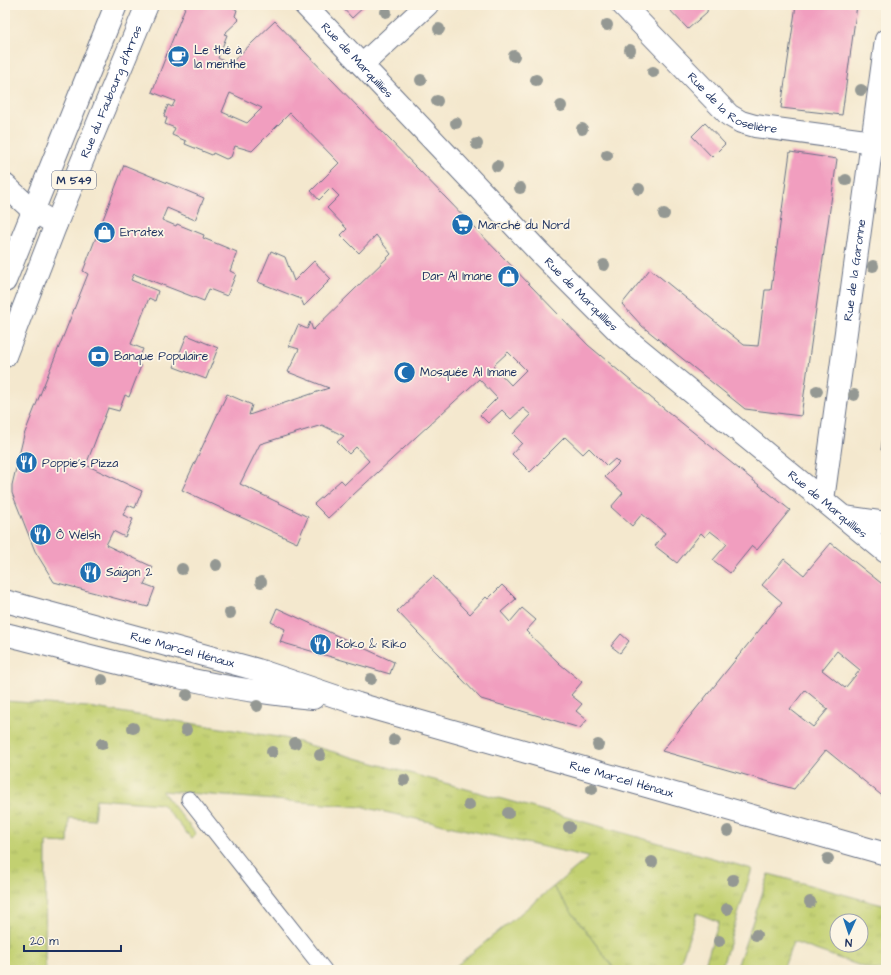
<svg xmlns="http://www.w3.org/2000/svg" width="891" height="975" viewBox="0 0 891 975" font-family="'Architects Daughter',sans-serif">
<defs>
<pattern id="grass-tufts" width="24" height="20" patternUnits="userSpaceOnUse"><rect width="24" height="20" fill="#c2d071"/><path d="M3 7l-1-3M5 7V3M7 7l1-3M15 17l-1-3M17 17v-4M19 17l1-3" fill="none" stroke="#a6b364"/></pattern>
</defs>
<rect width="100%" height="100%" fill="#fcf5e5"/>
<filter id="ink" filterUnits="userSpaceOnUse"><feTurbulence type="fractalNoise" baseFrequency=".025" numOctaves="2"/><feDisplacementMap in="SourceGraphic" scale="8" xChannelSelector="R" yChannelSelector="G"/><feConvolveMatrix kernelMatrix="1 2 1 2 8 2 1 2 1" color-interpolation-filters="sRGB"/></filter>
<filter id="wash" filterUnits="userSpaceOnUse"><feTurbulence type="fractalNoise" baseFrequency=".012" numOctaves="4" result="noise"/><feDisplacementMap in="SourceGraphic" scale="16" xChannelSelector="R" yChannelSelector="G"/><feGaussianBlur stdDeviation="0.9" result="paint"/><feColorMatrix in="noise" values="0 0 0 0 0 0 0 0 0 0 0 0 0 0 0 0 0 1.4 0 .05"/><feComposite in="paint" operator="in"/></filter>
<g filter="url(#wash)">
<rect width="100%" height="100%" fill="#f4e8ce"/>
<g fill="url(#grass-tufts)" stroke="#6e8068" fill-rule="evenodd">
<polygon points="5,701 88,707 284,738 752,869 721,970 703,970 719,922 697,913 678,970 615,970 553,887 589,857 362,807 162,791 196,834 191,838 162,804 96,799 94,820 69,818 68,843 46,842 45,970 5,970"/>
<path d="M769 874 886 906V970H872L793 942 783 970H770L758 965 756 970H736ZM837 921H861V945H837Z"/>
</g>
<polygon fill="#c2d071" stroke="#6e8068" points="553,887 615,970 451,970"/>
<g id="blocks">
<g fill="#f19ebf" fill-rule="evenodd">
<path d="M186 5H235L232 7 237 10 235 16 239 20 224 34 227 35 218 58 230 64 275 21 588 345 662 407 790 510 757 550 752 546 730 573 713 560 727 544 710 531 705 537 701 533 677 563 655 546 665 533 642 514 632 526 611 507 623 493 605 477 619 463 615 459 607 466 589 448 583 454 565 437 530 472 512 454 522 443 513 434 531 415 523 408 511 419 502 410 488 423 480 415 497 398 479 379 328 518 314 504 341 480 345 484 369 461 356 447 349 454 337 442 344 436 322 425 260 444 240 484 308 517 297 543 182 490 227 394 252 405 249 415 329 388 288 372 299 349 289 346 298 325 307 329 310 322 313 330 391 254 376 235 359 253 341 235 347 229 327 208 339 196 331 188 319 200 311 191 339 163 290 113 252 151 235 146 231 157 226 159 213 153 212 155 185 144 186 141 172 135 175 128 165 124 167 118 164 116 168 105 172 107 175 101 152 92ZM230 93 262 108 247 123 222 112ZM508 352 526 370 511 385 493 366Z"/>
<polygon points="340,5 366,5 352,18"/>
<polygon points="665,5 708,5 707,12 688,29"/>
<polygon points="796,5 857,5 842,115 781,108"/>
<polygon points="705,123 725,144 712,157 692,136"/>
<polygon points="790,152 837,159 801,416 745,409 642,326 622,304 650,269 744,345 758,346 765,290 771,290"/>
<polygon points="124,165 204,198 195,220 167,208 162,220 176,226 177,224 204,235 203,238 237,252 230,271 236,274 227,296 209,289 204,301 134,274 131,280 158,291 155,301 149,298 131,344 143,349 137,364 141,366 129,397 125,395 119,411 108,408 86,465 142,491 135,508 128,505 123,515 133,519 125,537 113,531 106,545 153,567 144,584 155,588 148,607 54,582 35,551 12,493 12,485 24,435 88,274 83,271"/>
<polygon points="271,251 285,257 294,281 314,261 331,279 304,306 301,299 258,282"/>
<polygon points="187,335 218,348 206,379 174,367"/>
<polygon points="885,422 886,422 886,451 881,450"/>
<path d="M831 543 886 587V799L826 750 794 789 662 751 782 602 762 585 784 559 804 575ZM837 651 860 670 845 688 822 670ZM805 690 828 709 813 727 790 709Z"/>
<polygon points="433,576 470,614 486,597 488,599 502,585 516,599 501,612 510,622 522,608 536,620 526,631 560,664 582,682 571,695 582,704 576,711 587,720 580,728 481,699 397,611"/>
<polygon points="277,608 394,662 390,674 280,642 285,629 271,622"/>
<polygon points="621,634 629,641 620,653 611,646"/>
</g>
</g>
</g>
<g filter="url(#ink)">
<use href="#blocks" fill-opacity="0" stroke="#677085" stroke-width="1"/>
<g fill="none" stroke-linecap="round" stroke-linejoin="round">
<defs>
<polyline id="service" points="189,799 324,970"/>
<g id="minor">
<path id="s1" d="M305 5 541 254 622 335 886 552"/>
<path id="s2" d="M623 5 729 115 741 122 755 126 873 142"/>
<polyline points="362,65 427,5"/>
<polyline points="5,185 32,210 56,224"/>
<path id="s3" d="M823 500 886 40"/>
<polyline points="844,517 886,523"/>
<path id="s4" d="M5 601 258 670 358 704 886 854"/>
<path d="M5 634C107 660 207 689 313 698"/>
</g>
<g id="primary">
<polyline points="5,281 116,5"/>
<path id="s5" d="M5 356 56 224 147 5"/>
</g>
</defs>
<use href="#service" stroke="#677085" stroke-width="17"/>
<use href="#minor" stroke="#677085" stroke-width="24"/>
<use href="#primary" stroke="#677085" stroke-width="24"/>
<use href="#service" stroke="#fff" stroke-width="15"/>
<use href="#minor" stroke="#fff" stroke-width="22"/>
<use href="#primary" stroke="#fff" stroke-width="22"/>
</g>
<g fill="#949893">
<circle cx="386" cy="12" r="6"/>
<circle cx="607" cy="25" r="6"/>
<circle cx="439" cy="29" r="6"/>
<circle cx="630" cy="50" r="6"/>
<circle cx="514" cy="56" r="6"/>
<circle cx="653" cy="72" r="6"/>
<circle cx="421" cy="80" r="6"/>
<circle cx="536" cy="80" r="6"/>
<circle cx="861" cy="90" r="6"/>
<circle cx="437" cy="101" r="6"/>
<circle cx="561" cy="106" r="6"/>
<circle cx="456" cy="123" r="6"/>
<circle cx="582" cy="129" r="6"/>
<circle cx="477" cy="144" r="6"/>
<circle cx="607" cy="155" r="6"/>
<circle cx="497" cy="166" r="6"/>
<circle cx="846" cy="180" r="6"/>
<circle cx="520" cy="188" r="6"/>
<circle cx="639" cy="189" r="6"/>
<circle cx="664" cy="214" r="6"/>
<circle cx="604" cy="265" r="6"/>
<circle cx="873" cy="266" r="6"/>
<circle cx="817" cy="391" r="6"/>
<circle cx="854" cy="395" r="6"/>
<circle cx="216" cy="565" r="6"/>
<circle cx="182" cy="569" r="6"/>
<circle cx="261" cy="582" r="6"/>
<circle cx="230" cy="613" r="6"/>
<circle cx="371" cy="679" r="6"/>
<circle cx="102" cy="680" r="6"/>
<circle cx="187" cy="695" r="6"/>
<circle cx="257" cy="706" r="6"/>
<circle cx="133" cy="728" r="6"/>
<circle cx="186" cy="730" r="6"/>
<circle cx="394" cy="740" r="6"/>
<circle cx="295" cy="743" r="6"/>
<circle cx="102" cy="744" r="6"/>
<circle cx="598" cy="745" r="6"/>
<circle cx="272" cy="752" r="6"/>
<circle cx="320" cy="755" r="6"/>
<circle cx="404" cy="780" r="6"/>
<circle cx="592" cy="789" r="6"/>
<circle cx="469" cy="805" r="6"/>
<circle cx="508" cy="813" r="6"/>
<circle cx="569" cy="827" r="6"/>
<circle cx="728" cy="831" r="6"/>
<circle cx="828" cy="859" r="6"/>
<circle cx="652" cy="862" r="6"/>
<circle cx="733" cy="880" r="6"/>
<circle cx="810" cy="902" r="6"/>
<circle cx="727" cy="909" r="6"/>
<circle cx="756" cy="935" r="6"/>
<circle cx="719" cy="941" r="6"/>
</g>
</g>
<defs>
<symbol id="cafe-disc" viewBox="-11 -11 22 22"><circle r="9.5" fill="#1f6fb2" stroke="#fcf5e5"/><path d="M-5.5-4.5H6V0H3Q3 3.5 0 3.5H-2.5Q-5.5 3.5-5.5 0ZM3-3.2v2h1.7v-2ZM-6 4.5H4V6H-6Z" fill="#fff"/></symbol>
<symbol id="supermarket-disc" viewBox="-11 -11 22 22"><circle r="9.5" fill="#1f6fb2" stroke="#fcf5e5"/><path d="M-6-5.5h2.5l.6 2H6L4.5 2H-2.5L-4.4-4H-6ZM-1.5 3.2a1.3 1.3 0 1 0 .1 0ZM3 3.2a1.3 1.3 0 1 0 .1 0Z" fill="#fff"/></symbol>
<symbol id="shop-disc" viewBox="-11 -11 22 22"><circle r="9.5" fill="#1f6fb2" stroke="#fcf5e5"/><path d="M-5-2.5h2.3a2.7 3.5 0 0 1 5.4 0H5L5.5 6h-11ZM-1.5-2.5h3a1.5 2.3 0 0 0-3 0Z" fill="#fff"/></symbol>
<symbol id="bank-disc" viewBox="-11 -11 22 22"><circle r="9.5" fill="#1f6fb2" stroke="#fcf5e5"/><path d="M-6-4H6V4H-6ZM0-2.3a2.3 2.3 0 1 0 0 4.6a2.3 2.3 0 1 0 0-4.6Z" fill="#fff"/></symbol>
<symbol id="mosque-disc" viewBox="-11 -11 22 22"><circle r="9.5" fill="#1f6fb2" stroke="#fcf5e5"/><path d="M3.5-4.9A6 6 0 1 0 3.5 4.9A5 5 0 1 1 3.5-4.9Z" fill="#fff"/></symbol>
<symbol id="restaurant-disc" viewBox="-11 -11 22 22"><circle r="9.5" fill="#1f6fb2" stroke="#fcf5e5"/><path d="M-5-6h1v4h1v-4h1v4h1v-4h1v5L-1.5 .5V6h-2V.5L-5-1ZM5-6V6H3V1.5H1.5Q1.5-4 5-6Z" fill="#fff"/></symbol>
</defs>
<g fill-rule="evenodd">
<use href="#cafe-disc" x="166" y="44" width="25" height="25"/>
<use href="#supermarket-disc" x="450" y="212" width="25" height="25"/>
<use href="#shop-disc" x="92" y="220" width="25" height="25"/>
<use href="#shop-disc" x="496" y="264" width="25" height="25"/>
<use href="#bank-disc" x="86" y="344" width="25" height="25"/>
<use href="#mosque-disc" x="392" y="360" width="25" height="25"/>
<use href="#restaurant-disc" x="14" y="450" width="25" height="25"/>
<use href="#restaurant-disc" x="28" y="522" width="25" height="25"/>
<use href="#restaurant-disc" x="78" y="560" width="25" height="25"/>
<use href="#restaurant-disc" x="308" y="632" width="25" height="25"/>
</g>
<g text-anchor="middle" dominant-baseline="central" stroke-width="3.5" stroke-linejoin="round" paint-order="stroke">
<rect fill="#fcf5e5" stroke="#5e6a86" stroke-width="1" x="52" y="171" width="44" height="18" rx="3"/>
<g font-size="11" font-weight="bold" fill="#1b2f5e">
<text x="74" y="180">M 549</text>
</g>
<g font-size="12" fill="#1b2f5e" stroke="#fcf5e5" text-anchor="start">
<text x="194" y="50">Le thé à<tspan x="194" dy="14">la menthe</tspan></text>
<text x="478" y="225">Marché du Nord</text>
<text x="120" y="232">Erratex</text>
<text x="492" y="276" text-anchor="end">Dar Al Imane</text>
<text x="114" y="356">Banque Populaire</text>
<text x="420" y="372">Mosquée Al Imane</text>
<text x="42" y="463">Poppie's Pizza</text>
<text x="56" y="535">Ô Welsh</text>
<text x="106" y="572">Saïgon 2</text>
<text x="336" y="644">Koko &amp; Riko</text>
</g>
<g font-size="12" fill="#1b2f5e" stroke="#fcf5e5">
<text stroke="none"><textPath href="#s1" startOffset="76">Rue de Marquillies</textPath></text>
<text stroke="none"><textPath href="#s5" startOffset="285">Rue du Faubourg d'Arras</textPath></text>
<text stroke="none"><textPath href="#s2" startOffset="150">Rue de la Roselière</textPath></text>
<text stroke="none"><textPath href="#s3" startOffset="232">Rue de la Garonne</textPath></text>
<text stroke="none"><textPath href="#s1" startOffset="400">Rue de Marquillies</textPath></text>
<text stroke="none"><textPath href="#s1" startOffset="724">Rue de Marquillies</textPath></text>
<text stroke="none"><textPath href="#s4" startOffset="184">Rue Marcel Hénaux</textPath></text>
<text stroke="none"><textPath href="#s4" startOffset="642">Rue Marcel Hénaux</textPath></text>
</g>
</g>
<rect width="891" height="975" fill="none" stroke="#fcf5e5" stroke-width="20"/>
<g transform="translate(849 933) rotate(183)"><circle r="19" fill="#fcf5e5" stroke="#a2a6af"/>
<path d="M0-3L7 15L0 10L-7 15Z" fill="#1f6fb2"/>
<text y="-6" font-size="11" font-weight="bold" text-anchor="middle" fill="#1b2f5e">N</text>
</g>
<path d="M24 945v6h97v-6" fill="none" stroke="#1b2f5e" stroke-width="2"/>
<text x="30" y="945" font-size="12" fill="#1b2f5e" stroke="#fcf5e5" stroke-width="3" paint-order="stroke">20 m</text>
</svg>
